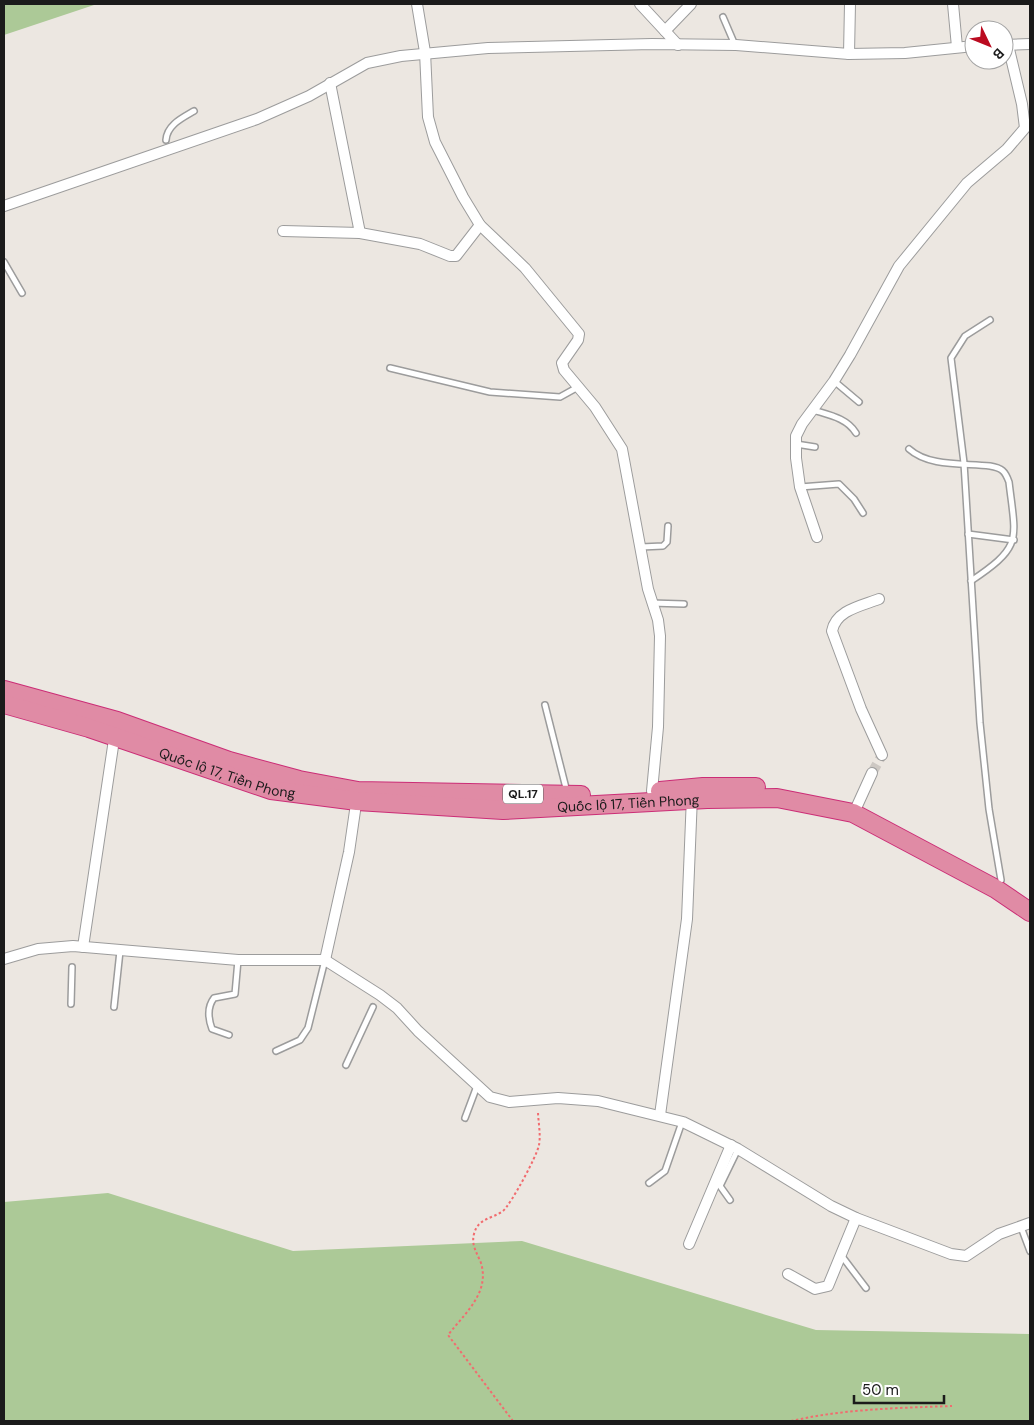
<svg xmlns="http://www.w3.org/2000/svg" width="1034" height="1425" viewBox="0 0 1034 1425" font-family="'DM Sans',sans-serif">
<rect width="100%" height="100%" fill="#ece7e1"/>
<g fill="#acc997">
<polygon points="4,4 97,4 4,35"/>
<polygon points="108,1193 293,1251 522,1241 816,1330 1030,1334 1030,1421 4,1421 4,1202"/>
</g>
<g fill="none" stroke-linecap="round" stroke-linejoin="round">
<polyline stroke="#cdc8c3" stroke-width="10" stroke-dasharray="10 5" stroke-linecap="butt" points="872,773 882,755"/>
<defs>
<g id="lane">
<polyline points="723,17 735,45"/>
<path d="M166 140C167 125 182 118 194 111"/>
<polyline points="4,262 22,293"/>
<polyline points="990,320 965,336 951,358 964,463 980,723 989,809 1001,880"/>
<polyline points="390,368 490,392 560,397 578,387"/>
<polyline points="834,381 859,402"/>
<path d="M813 410C829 415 847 418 856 433"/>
<polyline points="796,444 815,447"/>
<path d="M909 449C929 467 964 463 990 466 1002 468 1005 471 1009 482 1016 541 1023 546 971 581"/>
<polyline points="800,487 839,484 854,499 863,513"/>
<polyline points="968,534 1014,540"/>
<polyline points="641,547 663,546 667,542 668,526"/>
<polyline points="651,603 684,604"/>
<polyline points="545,705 567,792"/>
<polyline points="71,1004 72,967"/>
<polyline points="114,1007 120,951"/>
<path d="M229 1035 212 1029C208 1018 207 1007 214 998L235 994 238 960"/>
<polyline points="276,1051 300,1040 308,1028 325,960"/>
<polyline points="346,1065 373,1007"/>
<polyline points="465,1118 477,1086"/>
<polyline points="649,1183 665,1171 682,1122"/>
<polyline points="730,1200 720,1186 738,1149"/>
<polyline points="1021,1227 1030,1251"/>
<polyline points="841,1255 866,1288"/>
</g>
<g id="street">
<polyline points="417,4 425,52 428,117 435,142 463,197 480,225 525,268 579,334 578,340 562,363 564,370 595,407 622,449 648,589 658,620 660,636 658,727 652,791"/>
<polyline points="640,4 678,45"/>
<polyline points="953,4 957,47"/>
<polyline points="665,31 691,4"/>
<polyline points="1004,45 1030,44"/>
<polyline points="849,54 850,4"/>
<polyline points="4,206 257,119 309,96 367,63 401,56 488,48 652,44 736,45 849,54 905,53 974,46"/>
<polyline points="283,231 360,233 330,83"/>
<polyline points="360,233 420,244 450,256 456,256 480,225"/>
<polyline points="817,537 800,487 796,458 796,436 802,424 834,381 850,355 899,266 967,183 1007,149 1025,128 1022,104 1008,45"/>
<path d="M879 599C861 606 836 610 832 631L861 709 882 755"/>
<polyline points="857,806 872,773"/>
<polyline points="83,947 115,733"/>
<polyline points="4,959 38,949 73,946 238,960 325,960 380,995 397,1008 418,1031 490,1097 509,1102 558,1098 598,1101 683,1122 738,1149 831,1206 856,1218 951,1254 966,1256 999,1234 1030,1223"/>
<polyline points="325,960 349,852 357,797"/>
<polyline points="660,1115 687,919 692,796"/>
<polyline points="689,1244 731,1145"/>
<polyline points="788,1274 815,1289 828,1286 856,1218"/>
</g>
<g id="highway">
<polyline points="4,690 117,721 229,761 299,780 358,791 581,795"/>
<path id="s1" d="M4 704 89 728 271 790 357 801 503 810 707 799 777 798 853 813 996 889 1030 912"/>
<polyline points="660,791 703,787 756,787"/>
</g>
</defs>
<use href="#lane" stroke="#9c9c9c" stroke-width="8"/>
<use href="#street" stroke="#9c9c9c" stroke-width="12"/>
<use href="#highway" stroke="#cb2d76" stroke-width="20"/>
<g stroke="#f16c6f" stroke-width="2" stroke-dasharray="2.5 2.5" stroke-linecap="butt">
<path d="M513 1421 448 1335C465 1313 490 1293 481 1263 477 1253 471 1245 474 1234 478 1218 492 1219 503 1211 511 1204 537 1156 539 1145 541 1134 538 1121 538 1111"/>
<path d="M791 1421C844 1409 897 1408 952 1406"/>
</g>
<use href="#lane" stroke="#fff" stroke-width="5"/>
<use href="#street" stroke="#fff" stroke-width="10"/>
<use href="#highway" stroke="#e08ba5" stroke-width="18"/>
</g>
<g text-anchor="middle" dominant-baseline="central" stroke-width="5" stroke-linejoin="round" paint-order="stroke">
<rect fill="#fff" stroke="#5f5f5f" stroke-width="1" x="503" y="784.5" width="40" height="19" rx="4"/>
<g font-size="12" font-weight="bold" fill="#1b1b1b">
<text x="523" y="794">QL.17</text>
</g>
<g font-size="14" fill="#1b1b1b" stroke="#fff">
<text stroke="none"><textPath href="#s1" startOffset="234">Quốc lộ 17, Tiền Phong</textPath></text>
<text stroke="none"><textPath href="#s1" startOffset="639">Quốc lộ 17, Tiền Phong</textPath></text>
</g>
</g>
<rect width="1034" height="1425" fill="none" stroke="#1b1b1b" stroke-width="10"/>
<g transform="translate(989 45) rotate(133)"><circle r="24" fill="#ffffff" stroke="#a4a4a4"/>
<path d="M0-4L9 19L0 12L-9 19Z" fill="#bb0b20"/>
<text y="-8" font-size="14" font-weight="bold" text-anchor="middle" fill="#1b1b1b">B</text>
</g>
<path d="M854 1395v8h90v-8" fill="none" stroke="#1b1b1b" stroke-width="2.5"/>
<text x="862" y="1395" font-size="15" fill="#1b1b1b" stroke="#ffffff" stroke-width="4" paint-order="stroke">50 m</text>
</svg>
